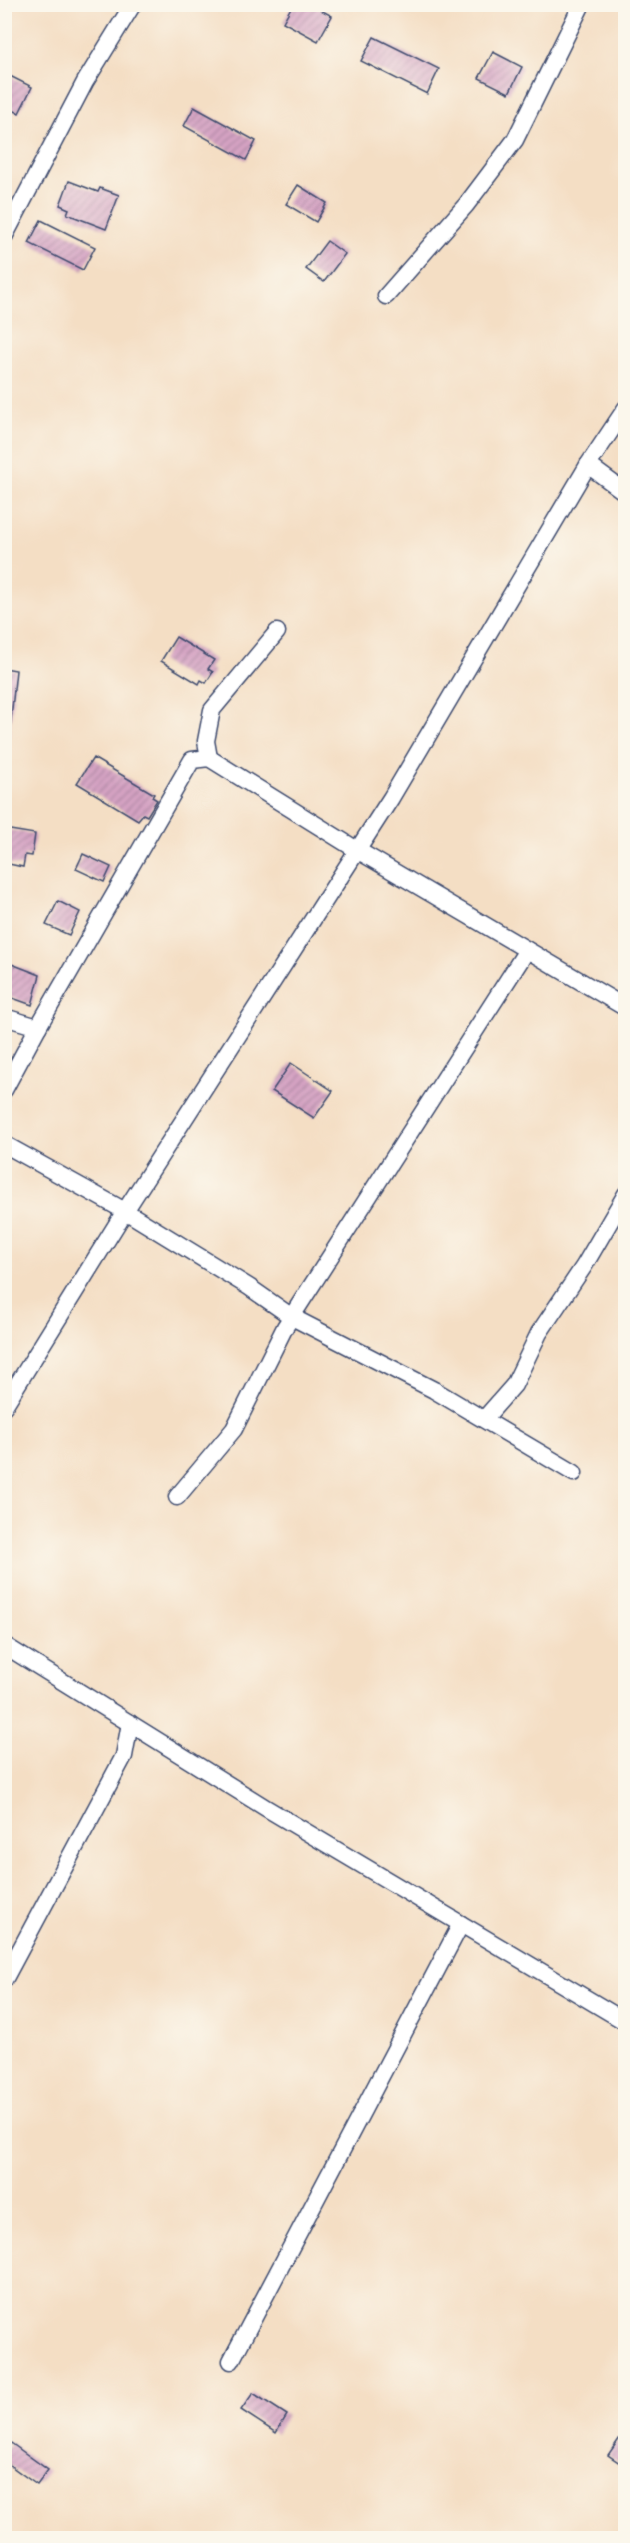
<svg xmlns="http://www.w3.org/2000/svg" width="630" height="2543" viewBox="0 0 630 2543" font-family="'IM FELL Double Pica',serif">
<defs>
<pattern id="building-hatch" width="6" height="6" patternUnits="userSpaceOnUse" patternTransform="scale(1.5)"><rect width="6" height="6" fill="#d5a3c3"/><path d="M-1 1l2-2M0 6l6-6M5 7l2-2" fill="none" stroke="#ac85a2"/></pattern>
</defs>
<rect width="100%" height="100%" fill="#fbf7ec"/>
<filter id="ink" filterUnits="userSpaceOnUse"><feTurbulence type="fractalNoise" baseFrequency=".0167" numOctaves="2"/><feDisplacementMap in="SourceGraphic" scale="12" xChannelSelector="R" yChannelSelector="G"/><feConvolveMatrix kernelMatrix="1 2 1 2 8 2 1 2 1" color-interpolation-filters="sRGB"/></filter>
<filter id="wash" filterUnits="userSpaceOnUse"><feTurbulence type="fractalNoise" baseFrequency=".008" numOctaves="4" result="noise"/><feDisplacementMap in="SourceGraphic" scale="24" xChannelSelector="R" yChannelSelector="G"/><feGaussianBlur stdDeviation="1.35" result="paint"/><feColorMatrix in="noise" values="0 0 0 0 0 0 0 0 0 0 0 0 0 0 0 0 0 1.4 0 .05"/><feComposite in="paint" operator="in"/></filter>
<g filter="url(#wash)">
<rect width="100%" height="100%" fill="#f4dec4"/>
<g id="blocks">
<g fill="url(#building-hatch)">
<polygon points="293,4 310,4 332,16 318,41 283,22"/>
<polygon points="374,37 439,69 427,94 361,61"/>
<polygon points="493,52 522,67 509,93 479,78"/>
<polygon points="4,73 32,87 19,113 4,106"/>
<polygon points="194,107 256,141 246,160 184,126"/>
<polygon points="69,181 98,192 100,188 119,195 106,229 67,214 69,209 60,205"/>
<polygon points="298,185 327,203 316,222 286,204"/>
<polygon points="41,220 95,247 83,270 29,243"/>
<polygon points="327,241 345,254 324,282 306,269"/>
<polygon points="176,637 214,660 208,669 213,672 206,683 201,680 199,684 161,661"/>
<polygon points="4,668 16,670 9,738 4,737"/>
<polygon points="93,758 154,794 152,797 157,800 147,816 143,814 138,820 77,783"/>
<polygon points="4,829 35,834 32,856 25,855 23,867 4,863"/>
<polygon points="83,854 111,867 104,882 76,869"/>
<polygon points="58,901 80,912 69,935 46,925"/>
<polygon points="9,963 40,975 32,1005 4,995 4,975"/>
<polygon points="291,1063 333,1091 314,1118 272,1091"/>
<polygon points="253,2393 287,2415 276,2433 241,2410"/>
<polygon points="622,2435 626,2437 626,2467 608,2455"/>
<polygon points="11,2443 48,2470 37,2485 4,2461 4,2452"/>
</g>
</g>
</g>
<g filter="url(#ink)">
<use href="#blocks" fill-opacity="0" stroke="#3c496d" stroke-width="1.5"/>
<g fill="none" stroke-linecap="round" stroke-linejoin="round">
<defs>
<g id="street">
<polyline points="4,237 85,82 133,4"/>
<polyline points="386,296 466,205 515,140 582,4"/>
<polyline points="588,465 626,493"/>
<polyline points="209,758 206,741 212,710 277,632"/>
<polyline points="4,1017 38,1027 4,1090"/>
<polyline points="38,1027 192,760 209,758 357,850 626,1008"/>
<polyline points="4,1144 125,1211 249,1287 292,1317 434,1390 574,1473"/>
<polyline points="4,1406 125,1211 391,798 588,465 626,408"/>
<polyline points="485,1418 514,1385 539,1333 584,1266 626,1194"/>
<polyline points="177,1497 234,1429 285,1327 527,950"/>
<polyline points="4,1645 266,1808 626,2022"/>
<polyline points="4,1980 124,1756 130,1723"/>
<polyline points="231,2361 461,1924"/>
</g>
</defs>
<use href="#street" stroke="#3c496d" stroke-width="19"/>
<use href="#street" stroke="#fff" stroke-width="16"/>
</g>
</g>
<rect width="630" height="2543" fill="none" stroke="#fbf7ec" stroke-width="24"/>
</svg>
